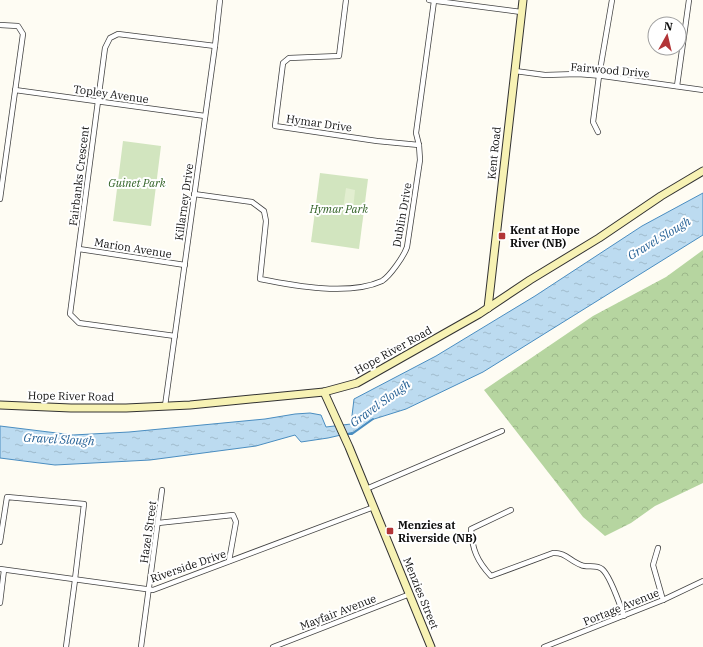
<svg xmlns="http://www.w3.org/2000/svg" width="703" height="647" viewBox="0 0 703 647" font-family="'IBM Plex Serif',serif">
<defs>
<pattern id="forest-crowns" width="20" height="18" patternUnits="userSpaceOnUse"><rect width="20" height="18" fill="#b6d5a0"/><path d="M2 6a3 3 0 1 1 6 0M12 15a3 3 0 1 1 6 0" fill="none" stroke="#9bb689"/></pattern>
<pattern id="water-ripples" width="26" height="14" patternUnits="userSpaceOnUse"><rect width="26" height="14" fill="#bcdbf0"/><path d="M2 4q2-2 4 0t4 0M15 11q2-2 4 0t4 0" fill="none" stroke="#a0bbcd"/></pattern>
</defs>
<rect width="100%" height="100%" fill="#fefcf3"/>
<polygon fill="url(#forest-crowns)" points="703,250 703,483 655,506 631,523 605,536 583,517 484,390 593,316 666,277"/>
<g fill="#d2e5bf">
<polygon points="123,141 161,146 151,226 113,221"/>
<polygon points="320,173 368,179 359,249 311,242"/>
</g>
<polygon fill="#e2eed0" points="346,188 355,190 353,210 343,209"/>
<polygon fill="url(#water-ripples)" stroke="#4a8dc0" points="703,193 703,235 483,372 406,409 371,420 354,432 328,438 301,442 295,435 256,446 150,460 55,465 0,458 0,426 73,435 129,432 265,419 295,414 310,413 321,415 326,427 351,424 354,399 436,356 535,296 642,226"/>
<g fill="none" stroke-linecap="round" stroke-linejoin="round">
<polyline stroke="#4a8dc0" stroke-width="2" points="345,434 352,434 373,419"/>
<defs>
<g id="street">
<polyline points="346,0 339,56 289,58 283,63 275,126 377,141 419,145"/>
<polyline points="429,0 521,12"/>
<polyline points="515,71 545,75 578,74 603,76 703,90"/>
<polyline points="677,86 689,0"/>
<polyline points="15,90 205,116"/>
<polyline points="598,132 593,122 599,76 612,0"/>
<path d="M194 194 252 202 264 211 266 221 260 279C295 286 349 296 382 281 390 276 404 256 407 247L420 160 419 145 416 133 434 1"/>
<polyline points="0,199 23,34 18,26 0,25"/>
<polyline points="79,249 185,265"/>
<polyline points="175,336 79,323 70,314 105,48 110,38 118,34 215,46"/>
<polyline points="165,406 215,46 220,0"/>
<polyline points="366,489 502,431"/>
<path d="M511 510 471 529C472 549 477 561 491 576L553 553C565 552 570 561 581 565 587 568 596 564 602 569 610 575 620 605 624 616"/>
<polyline points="158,523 233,515 236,522 229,561"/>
<polyline points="0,542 7,497 84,504 75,579"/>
<polyline points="658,548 653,565 663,600"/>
<polyline points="0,569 153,590 374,507"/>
<polyline points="0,603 4,570"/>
<polyline points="66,647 75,580"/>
<polyline points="141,647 162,490"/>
<polyline points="273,647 410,594"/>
<polyline points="544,647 663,600 703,581"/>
</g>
<g id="secondary">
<polyline points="488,308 523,0"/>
<polyline points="324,392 349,447 431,647"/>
<polyline points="0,405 71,408 126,408 190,405 324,392 357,383 479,314 530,280 599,238 661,196 703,171"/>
</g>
</defs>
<use href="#street" stroke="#424242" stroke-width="6"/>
<use href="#secondary" stroke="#313131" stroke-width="9"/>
<use href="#street" stroke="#fff" stroke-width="4.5"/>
<use href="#secondary" stroke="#f7f2b4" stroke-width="7"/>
</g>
<g fill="#b23537" stroke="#fff" stroke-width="1.5">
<rect x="498" y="232" width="8" height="8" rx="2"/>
<rect x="386" y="527" width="8" height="8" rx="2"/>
</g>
<g text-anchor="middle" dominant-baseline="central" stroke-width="4" stroke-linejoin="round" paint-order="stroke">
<g font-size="11" fill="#0f0f0f" stroke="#fff">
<text transform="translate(610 70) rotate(5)">Fairwood Drive</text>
<text transform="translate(111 94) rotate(8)">Topley Avenue</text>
<text transform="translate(319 123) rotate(8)">Hymar Drive</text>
<text transform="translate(494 153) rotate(-84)">Kent Road</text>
<text transform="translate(79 176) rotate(-83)">Fairbanks Crescent</text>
<text transform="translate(184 202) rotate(-82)">Killarney Drive</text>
<text transform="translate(402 215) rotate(-80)">Dublin Drive</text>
<text transform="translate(133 248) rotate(9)">Marion Avenue</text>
<text transform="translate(393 350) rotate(-29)">Hope River Road</text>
<text transform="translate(71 396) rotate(1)">Hope River Road</text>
<text transform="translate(148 532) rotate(-82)">Hazel Street</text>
<text transform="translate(188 566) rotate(-19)">Riverside Drive</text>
<text transform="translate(421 593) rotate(68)">Menzies Street</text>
<text transform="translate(621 607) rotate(-22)">Portage Avenue</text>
<text transform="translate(338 612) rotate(-21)">Mayfair Avenue</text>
</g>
<g font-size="11" font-style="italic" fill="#306125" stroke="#fff">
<text x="137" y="183">Guinet Park</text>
<text x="339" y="209">Hymar Park</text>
</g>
<g font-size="11" font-weight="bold" fill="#0f0f0f" stroke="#fff" text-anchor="start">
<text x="510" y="230">Kent at Hope<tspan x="510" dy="13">River (NB)</tspan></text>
<text x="398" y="525">Menzies at<tspan x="398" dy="13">Riverside (NB)</tspan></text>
</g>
<g font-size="12" font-style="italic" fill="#246095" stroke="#fff">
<text transform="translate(659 238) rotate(-31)">Gravel Slough</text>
<text transform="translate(380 403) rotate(-36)">Gravel Slough</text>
<text transform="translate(59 439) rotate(3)">Gravel Slough</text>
</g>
</g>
<g transform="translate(667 36) rotate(8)"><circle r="19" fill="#ffffff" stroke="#9f9f9f"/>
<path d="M0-3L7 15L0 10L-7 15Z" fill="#b23537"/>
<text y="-6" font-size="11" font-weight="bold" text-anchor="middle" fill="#0f0f0f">N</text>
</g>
</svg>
